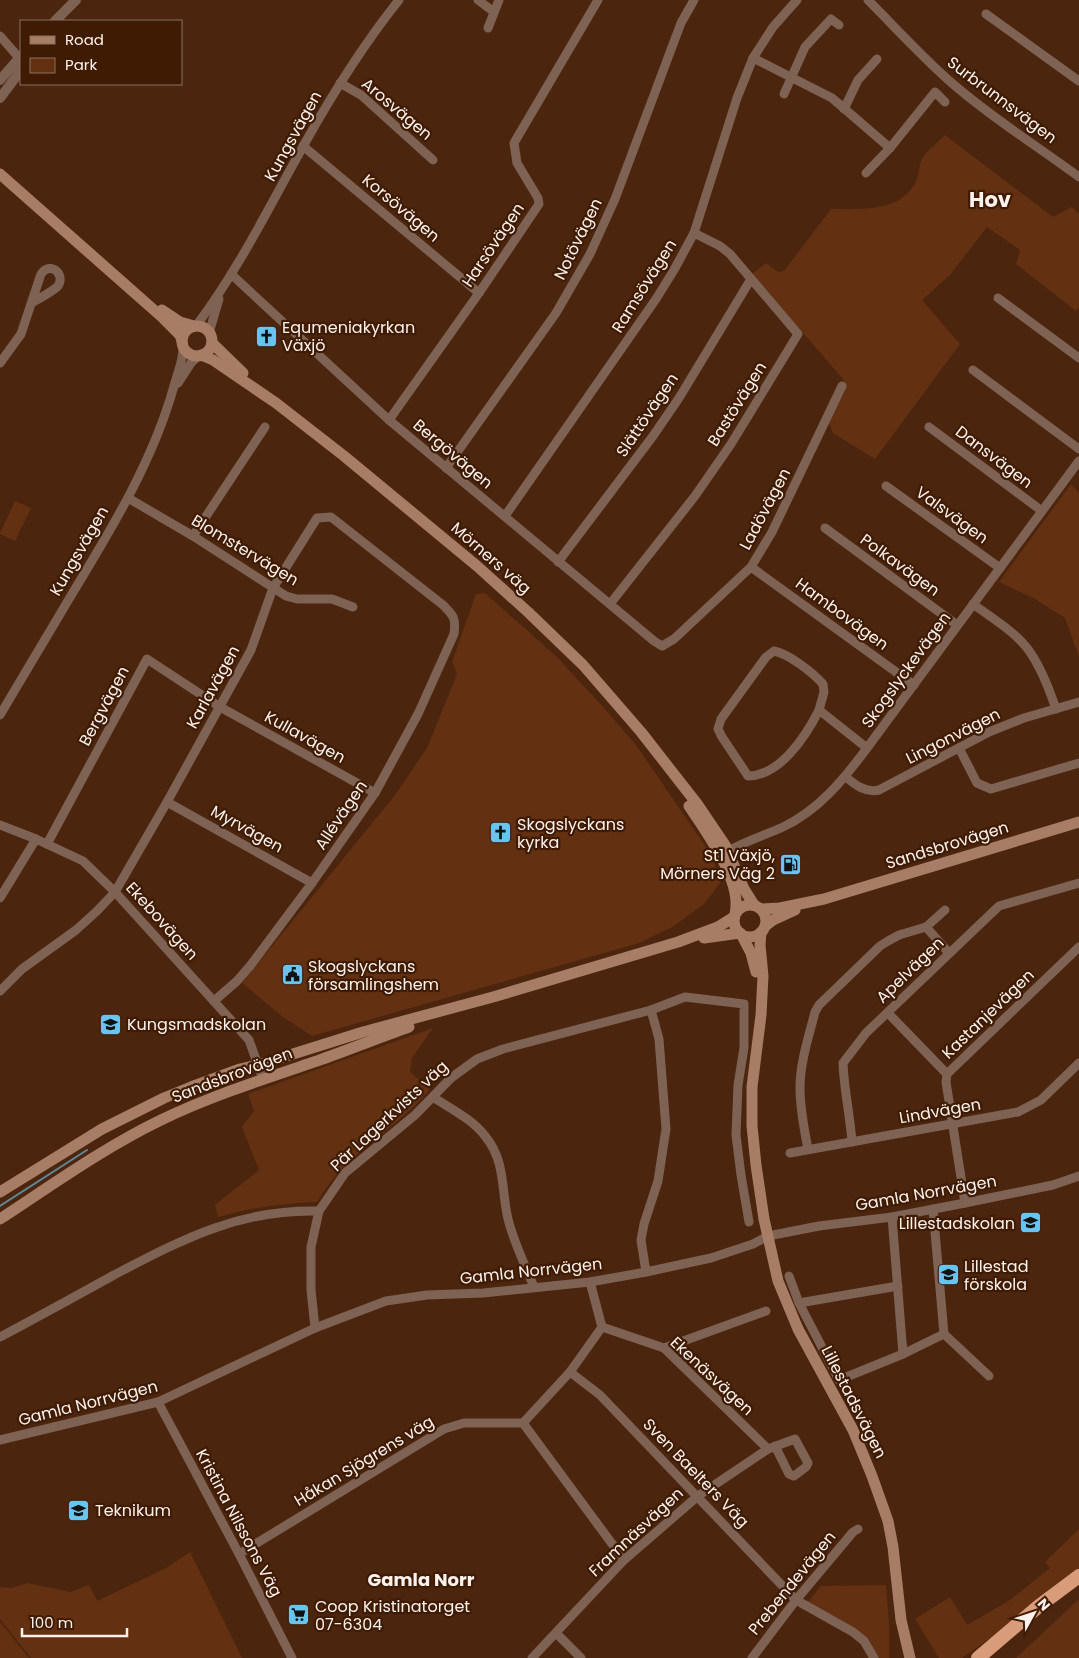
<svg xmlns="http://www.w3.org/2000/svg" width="1079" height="1658" viewBox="0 0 1079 1658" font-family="Poppins,sans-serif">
<rect width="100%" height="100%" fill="#4b250e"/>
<g fill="#633111">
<path d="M945 135 1053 217 1072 207 1079 214V307L1076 311 1016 264 1020 250 987 227 950 275 922 300 960 344 875 459 833 433 829 423 845 391 843 379 752 274 766 263 778 272 784 271 831 209C860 209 903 213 917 179 919 173 919 163 923 157 929 149 938 142 945 135Z"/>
<polygon points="1071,484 1079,493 1079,657 1065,618 1035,599 999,582"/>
<polygon points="15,501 31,508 15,541 0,534 0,533"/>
<polygon points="485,593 556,656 604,708 636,745 710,853 714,863 721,882 704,904 674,926 639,943 312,1036 283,1017 242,983 395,795 427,748 457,674 452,662 476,594"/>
<path d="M433 1028 412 1058 410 1072 430 1089C403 1122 365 1143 337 1174 330 1182 323 1193 317 1202 284 1203 250 1208 218 1217L215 1205 259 1170 242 1127 254 1111 248 1094Z"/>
<polygon points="1079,1529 1079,1570 996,1634 962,1658 939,1658 915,1619 950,1597 967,1625 1010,1600 1050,1568 1045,1562"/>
<polygon points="190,1552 242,1658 31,1658 0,1619 0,1587 11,1588 28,1583 70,1592 89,1585 97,1601 168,1567"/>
<path d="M886 1585 889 1624V1658H877C871 1630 830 1615 807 1603L821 1586Z"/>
<polygon points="1078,1600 1079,1600 1079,1658 1016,1658"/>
<polygon points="0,1622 29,1658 0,1658"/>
</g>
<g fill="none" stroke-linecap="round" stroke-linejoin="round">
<polyline stroke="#5e8798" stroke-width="2" points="0,1206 87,1150"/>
<g stroke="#7e6253" stroke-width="9">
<polyline points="478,0 494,12"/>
<path d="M868 0C896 28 923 58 953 84 992 118 1037 146 1079 177"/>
<polyline points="986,14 1079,81"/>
<polyline points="488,28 499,0"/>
<polyline points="0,36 21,60"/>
<polyline points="753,58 832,98 890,148"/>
<polyline points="340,83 361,95 433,160"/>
<polyline points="784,94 805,47 831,19 839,25"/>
<polyline points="844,109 858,80 877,59"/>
<polyline points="303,146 479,293"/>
<polyline points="866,173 890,148 935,92 945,102"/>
<polyline points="231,274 389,420 654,641 662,646 674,639 751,567 772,532 842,386"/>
<polyline points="998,298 1079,358"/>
<path d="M196 326C239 269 270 205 305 143 333 93 363 45 399 0"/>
<polyline points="209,333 219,299"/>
<path d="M0 363 21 334 41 274C51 260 67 276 57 287 50 293 40 298 33 302"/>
<polyline points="973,370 1079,449"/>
<polyline points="178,383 191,363 198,356"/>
<polyline points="389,420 479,293 539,204 538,198 517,163 514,143 598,0"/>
<polyline points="929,427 1042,511"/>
<polyline points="446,468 556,313 590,254 615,199 681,23 694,0"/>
<polyline points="886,486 1000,568"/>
<polyline points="128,498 193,536 286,596 297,599 332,599 353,607"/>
<polyline points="505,516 656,299 674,270 694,233 737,98 753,58 773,27 797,0"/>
<polyline points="825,528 957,625"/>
<polyline points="193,536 265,427"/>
<polyline points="558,562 653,436 679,398 751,279"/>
<polyline points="751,567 914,685"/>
<polyline points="610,604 695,496 731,444 798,334 730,254 720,246 694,233"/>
<path d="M973 604C993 619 1016 632 1030 652 1042 670 1049 689 1056 709"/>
<path d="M819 710C806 736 780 776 748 776L722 737 718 729 721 719 766 657 774 651C789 654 812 672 823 684L824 692 819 710 867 748"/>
<path d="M0 715C24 675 48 634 72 594 112 528 153 461 174 386 177 374 184 359 183 346"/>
<polyline points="959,748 977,783 991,789 1079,763"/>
<path d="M846 777C855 785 866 793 879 790L989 732 1024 718 1079 702"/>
<polyline points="167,802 312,883"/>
<polyline points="0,825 36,839 83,861 115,892 249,1040 263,1079"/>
<polyline points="47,844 147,659 220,707 375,793"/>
<path d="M723 854C742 842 763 836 783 827 819 810 844 779 867 748L1079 461"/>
<polyline points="0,898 36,839"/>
<polyline points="926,927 945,910"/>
<path d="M0 991 22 969 76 930 97 911 115 892 167 802 251 650 273 588 317 518 331 517 443 605C454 616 456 618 454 634L418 714 375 793 312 883 250 966 237 981 214 1001"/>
<polyline points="888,1013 947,1074"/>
<path d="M433 1097C451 1109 472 1119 485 1136 506 1161 501 1190 508 1219 514 1243 525 1265 534 1287"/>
<path d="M852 1142C850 1115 844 1089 843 1063L866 1033 999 906 1079 883"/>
<path d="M808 1149C804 1129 800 1108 800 1088 800 1062 809 1036 815 1012L819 1005 880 946 888 941 899 935 926 927 949 953"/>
<polyline points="790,1153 1018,1112 1041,1100 1079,1063"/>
<polyline points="965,1203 946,1082 947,1074 1079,947"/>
<polyline points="933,1209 944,1334"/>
<polyline points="892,1217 903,1354"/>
<polyline points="646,1272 641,1240 644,1224 658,1181 666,1129 659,1039 651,1010"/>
<polyline points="789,1276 799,1303 839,1380 903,1354 944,1334"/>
<polyline points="799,1303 898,1286"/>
<polyline points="602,1327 664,1348 768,1449"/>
<polyline points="315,1328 311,1290 311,1247 319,1211 345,1173 415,1115 451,1078 477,1059 503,1049 651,1010 685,997 744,1004 744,1048 738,1085 736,1135 741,1175 749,1222"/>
<polyline points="944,1334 989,1376"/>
<path d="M0 1337C38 1317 76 1296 114 1275 183 1239 239 1209 319 1211"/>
<polyline points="664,1348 766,1311"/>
<polyline points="570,1372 600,1395 796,1600 853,1632 864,1641 874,1658"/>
<polyline points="158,1402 239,1554 292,1658"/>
<polyline points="523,1423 624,1560"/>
<polyline points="0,1440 158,1402 315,1328 386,1301 427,1295 483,1293 590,1282 646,1272 711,1258 753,1244 768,1236 819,1226 892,1217 965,1203 1053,1185 1079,1176"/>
<polyline points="239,1554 444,1429 464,1423 523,1423 570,1372 602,1327 590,1282"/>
<polyline points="556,1633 581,1658"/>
<polyline points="532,1658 624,1560 698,1496 768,1449 795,1439 808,1463 806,1467 794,1476 789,1474 775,1446"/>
<polyline points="752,1658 796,1600 853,1532 858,1529"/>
</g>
<g stroke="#7e6253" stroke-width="10">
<polyline points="55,21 76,0"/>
<polyline points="0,80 21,56"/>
<polyline points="0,98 21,70"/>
</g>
<g stroke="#a87d66" stroke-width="11">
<polyline points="0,174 163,318 180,335 182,341"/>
<polyline points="162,310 180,322 194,326"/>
<circle cx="197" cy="341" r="15"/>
<polyline points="212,343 243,373"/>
<polyline points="201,355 213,360 276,403 344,456 477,566 528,612 583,665 641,732 698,805 725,845 744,889 754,905"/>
<path d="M689 806C706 832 743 881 735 914"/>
<circle cx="750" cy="921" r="16"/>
<polyline points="761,909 780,908 824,899 1079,822"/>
<polyline points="765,926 773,920 795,910"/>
<polyline points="761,932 760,945 763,976 761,1015 752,1087 752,1126 756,1165 764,1219 778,1281 798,1329 853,1430 872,1476 888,1521 893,1547 901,1620 910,1658"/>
<polyline points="741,934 751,953 756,972"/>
<polyline points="704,938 740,933"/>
<polyline points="0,1192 102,1129 164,1098 191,1087 240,1069 258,1065 363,1032 493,997 678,942 718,927 734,917"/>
<path d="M0 1219C52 1185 105 1147 161 1120 211 1096 264 1079 317 1061 348 1050 378 1038 409 1027"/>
</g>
<polyline stroke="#d89c7a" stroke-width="14" points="978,1658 1039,1606 1079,1576"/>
</g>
<defs>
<symbol id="church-square" viewBox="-11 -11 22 22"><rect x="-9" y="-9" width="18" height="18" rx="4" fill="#66c4ef" stroke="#3f1b04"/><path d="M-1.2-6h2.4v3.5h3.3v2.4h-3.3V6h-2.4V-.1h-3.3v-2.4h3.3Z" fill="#111"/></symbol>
<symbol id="fuel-square" viewBox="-11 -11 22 22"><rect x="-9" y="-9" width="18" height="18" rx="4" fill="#66c4ef" stroke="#3f1b04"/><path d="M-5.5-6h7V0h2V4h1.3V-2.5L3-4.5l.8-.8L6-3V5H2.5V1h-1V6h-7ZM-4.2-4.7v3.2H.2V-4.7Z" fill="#111"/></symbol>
<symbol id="civic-square" viewBox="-11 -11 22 22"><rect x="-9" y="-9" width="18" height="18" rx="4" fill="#66c4ef" stroke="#3f1b04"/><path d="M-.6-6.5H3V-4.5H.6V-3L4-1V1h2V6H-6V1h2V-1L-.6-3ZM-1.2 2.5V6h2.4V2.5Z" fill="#111"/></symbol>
<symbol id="school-square" viewBox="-11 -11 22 22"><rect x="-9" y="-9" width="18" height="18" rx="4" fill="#66c4ef" stroke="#3f1b04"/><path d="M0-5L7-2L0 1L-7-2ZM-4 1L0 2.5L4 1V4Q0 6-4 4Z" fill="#111"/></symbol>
<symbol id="supermarket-square" viewBox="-11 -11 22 22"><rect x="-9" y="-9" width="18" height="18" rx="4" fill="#66c4ef" stroke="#3f1b04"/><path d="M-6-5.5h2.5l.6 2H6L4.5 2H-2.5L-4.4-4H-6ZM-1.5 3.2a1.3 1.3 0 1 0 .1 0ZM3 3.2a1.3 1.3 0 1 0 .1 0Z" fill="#111"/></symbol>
</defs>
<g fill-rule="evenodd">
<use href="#church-square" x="254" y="324" width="25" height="25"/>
<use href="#church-square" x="488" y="820" width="25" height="25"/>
<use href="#fuel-square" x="778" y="852" width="25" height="25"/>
<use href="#civic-square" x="280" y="962" width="25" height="25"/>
<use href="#school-square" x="98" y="1012" width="25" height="25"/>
<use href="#school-square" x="1018" y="1210" width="25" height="25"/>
<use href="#school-square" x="936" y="1262" width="25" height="25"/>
<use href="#school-square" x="66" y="1498" width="25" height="25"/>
<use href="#supermarket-square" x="286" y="1602" width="25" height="25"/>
</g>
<g text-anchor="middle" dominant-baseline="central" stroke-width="4.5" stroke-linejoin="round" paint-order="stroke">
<g font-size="16" fill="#fbf2ee" stroke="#3f1b04">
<text transform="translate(1002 100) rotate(37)">Surbrunnsvägen</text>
<text transform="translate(397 109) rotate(40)">Arosvägen</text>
<text transform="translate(293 136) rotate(-61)">Kungsvägen</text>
<text transform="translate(401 208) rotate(40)">Korsövägen</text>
<text transform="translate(578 239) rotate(-64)">Notövägen</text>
<text transform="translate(493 245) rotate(-56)">Harsövägen</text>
<text transform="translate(644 286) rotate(-58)">Ramsövägen</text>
<text transform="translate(737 404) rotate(-58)">Bastövägen</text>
<text transform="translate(647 415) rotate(-56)">Slättövägen</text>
<text transform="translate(453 454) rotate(40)">Bergövägen</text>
<text transform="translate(994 457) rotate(37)">Dansvägen</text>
<text transform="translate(765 509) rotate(-62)">Ladövägen</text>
<text transform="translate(952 515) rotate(36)">Valsvägen</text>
<text transform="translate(245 550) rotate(31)">Blomstervägen</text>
<text transform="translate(79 551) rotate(-60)">Kungsvägen</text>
<text transform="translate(491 558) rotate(41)">Mörners väg</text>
<text transform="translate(900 565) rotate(36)">Polkavägen</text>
<text transform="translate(842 614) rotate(36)">Hambovägen</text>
<text transform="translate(906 670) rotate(-54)">Skogslyckevägen</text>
<text transform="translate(213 687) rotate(-61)">Karlavägen</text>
<text transform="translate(104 706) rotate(-62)">Bergvägen</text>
<text transform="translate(953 736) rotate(-27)">Lingonvägen</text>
<text transform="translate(305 737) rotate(29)">Kullavägen</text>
<text transform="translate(341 815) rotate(-56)">Allévägen</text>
<text transform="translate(247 829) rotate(29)">Myrvägen</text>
<text transform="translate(947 845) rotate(-17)">Sandsbrovägen</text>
<text transform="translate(162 921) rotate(48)">Ekebovägen</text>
<text transform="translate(910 970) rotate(-44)">Apelvägen</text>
<text transform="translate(988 1014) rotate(-44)">Kastanjevägen</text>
<text transform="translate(232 1075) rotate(-21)">Sandsbrovägen</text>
<text transform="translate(940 1111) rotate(-10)">Lindvägen</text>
<text transform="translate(389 1116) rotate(-43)">Pär Lagerkvists väg</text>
<text transform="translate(926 1193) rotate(-10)">Gamla Norrvägen</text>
<text transform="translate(531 1271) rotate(-6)">Gamla Norrvägen</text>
<text transform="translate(712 1376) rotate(43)">Ekenäsvägen</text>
<text transform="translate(854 1402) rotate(63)">Lillestadsvägen</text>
<text transform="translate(88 1403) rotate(-14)">Gamla Norrvägen</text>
<text transform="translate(364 1461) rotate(-31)">Håkan Sjögrens väg</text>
<text transform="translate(696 1473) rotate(46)">Sven Baelters Väg</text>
<text transform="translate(239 1523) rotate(62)">Kristina Nilssons Väg</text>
<text transform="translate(636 1532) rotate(-43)">Framnäsvägen</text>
<text transform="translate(792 1583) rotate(-51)">Prebendevägen</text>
</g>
<g font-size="16" fill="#fbf2ee" stroke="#3f1b04" text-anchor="start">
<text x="282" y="327">Equmeniakyrkan<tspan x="282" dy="18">Växjö</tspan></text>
<text x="517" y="824">Skogslyckans<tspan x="517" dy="18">kyrka</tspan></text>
<text x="775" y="855" text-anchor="end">St1 Växjö,<tspan x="775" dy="18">Mörners Väg 2</tspan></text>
<text x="308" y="966">Skogslyckans<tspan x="308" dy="18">församlingshem</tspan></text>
<text x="127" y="1024">Kungsmadskolan</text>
<text x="1015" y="1223" text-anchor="end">Lillestadskolan</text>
<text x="964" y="1266">Lillestad<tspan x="964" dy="18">förskola</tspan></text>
<text x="95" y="1510">Teknikum</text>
<text x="315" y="1606">Coop Kristinatorget<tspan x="315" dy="18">07-6304</tspan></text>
</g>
<g font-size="18" font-weight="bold" fill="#fbf2ee" stroke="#3f1b04">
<text x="421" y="1579">Gamla Norr</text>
</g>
<g font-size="21" font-weight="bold" fill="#fbf2ee" stroke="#3f1b04">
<text x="990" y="199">Hov</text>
</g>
</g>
<rect x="20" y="20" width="162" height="65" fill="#3f1b04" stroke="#8a7162"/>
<rect x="30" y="36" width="25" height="8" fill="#a87d66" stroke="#8a7162"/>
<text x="65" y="45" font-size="15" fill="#fbf2ee">Road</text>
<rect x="30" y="58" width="25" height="15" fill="#633111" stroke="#8a7162"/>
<text x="65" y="70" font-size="15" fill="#fbf2ee">Park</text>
<g transform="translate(1034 1613) rotate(50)" stroke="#3f1b04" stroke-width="4" paint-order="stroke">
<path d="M0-4L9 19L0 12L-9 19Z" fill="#fbf2ee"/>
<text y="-8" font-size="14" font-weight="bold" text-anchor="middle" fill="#fbf2ee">N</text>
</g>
<path d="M22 1628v8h105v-8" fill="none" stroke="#fbf2ee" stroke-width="2.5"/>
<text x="30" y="1628" font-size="15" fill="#fbf2ee" stroke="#3f1b04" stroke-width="4" paint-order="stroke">100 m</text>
</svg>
